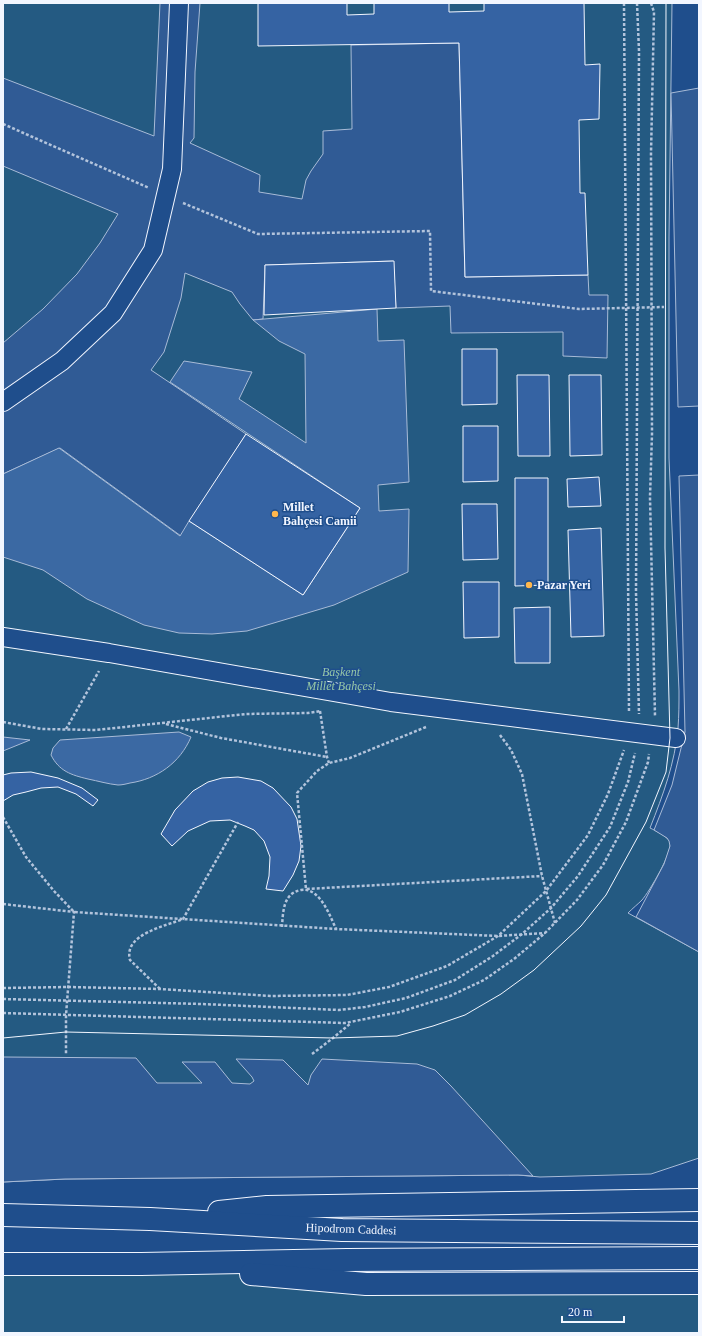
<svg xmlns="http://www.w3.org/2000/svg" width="702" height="1336" viewBox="0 0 702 1336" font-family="'Times New Roman',serif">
<rect width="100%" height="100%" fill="#1f4e8c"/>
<g fill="#245a82" stroke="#a8bbd7">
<path d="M3 3H672L669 237V458L679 691C679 703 679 715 678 728 675 763 663 795 650 828 656 831 667 836 670 842 673 852 649 892 642 900 638 904 633 908 628 913L699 952V1158L651 1174 540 1177 518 1175 65 1179 3 1182Z"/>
<polygon points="3,1264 141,1264 366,1284 699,1283 699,1333 3,1333"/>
</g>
<g fill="#305b95" stroke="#a8bbd7">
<polygon points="160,3 200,3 195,72 194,138 190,143 260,175 259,192 302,199 306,180 311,171 323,154 323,131 352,129 351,45 459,43 465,277 588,275 589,295 608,295 607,358 563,356 563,332 451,333 450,306 396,308 393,261 265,265 263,319 253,320 240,304 232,292 185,273 181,298 164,352 151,370 246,434 181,536 60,448 3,474 3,343 43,309 77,274 100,243 118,214 3,166 3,78 154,136"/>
<polygon points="699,88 699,406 678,407 671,93"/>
<polygon points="699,475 699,952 636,917 664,864 670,846 669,841 667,838 654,830 672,785 685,732 679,476"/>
<polygon points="3,1057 136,1058 157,1083 202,1083 182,1062 215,1062 232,1083 250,1084 254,1081 252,1077 236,1059 283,1060 308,1085 311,1075 322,1059 417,1064 435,1070 451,1086 533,1176 518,1175 65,1179 3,1182"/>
</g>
<g fill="#3b69a3" stroke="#a8bbd7">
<polygon points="377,309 378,341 404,340 409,482 378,485 379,511 409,509 408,572 334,605 247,631 212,634 179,633 144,625 87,599 43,570 3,557 3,474 59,448 180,536 189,521 303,595 360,508 170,382 184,361 252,372 239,399 306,443 305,354 279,341 253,320"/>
<path d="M179 732 191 737C180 763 157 779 130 783 126 784 122 785 118 785 108 784 98 781 88 779 71 775 59 771 51 755L53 748 60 740Z"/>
<polygon points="3,737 30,740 3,751"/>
</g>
<g fill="#3563a3" stroke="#f2f6ff">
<polygon points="258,3 347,3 347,15 374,14 374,3 449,3 449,12 484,11 484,3 584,3 585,65 600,64 599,119 579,120 580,193 585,193 588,275 465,277 459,43 258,46"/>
<polygon points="394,261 396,308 264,315 265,265"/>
<polygon points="462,349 497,349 497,404 462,405"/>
<polygon points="517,375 549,375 550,456 518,456"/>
<polygon points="569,375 601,375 602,455 570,456"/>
<polygon points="463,426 498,426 498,481 463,482"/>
<polygon points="246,434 360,508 303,595 189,521"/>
<polygon points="599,477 601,506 568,507 567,479"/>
<polygon points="515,478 548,478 548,585 515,586"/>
<polygon points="462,504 497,504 498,559 463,560"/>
<polygon points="601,528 604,636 571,637 568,530"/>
<polygon points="463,582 499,582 499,637 464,638"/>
<polygon points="550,607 550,663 515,663 514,608"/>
<polygon points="31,772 58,778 82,788 98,800 93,806 76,794 58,787 41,788 26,792 13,795 3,801 3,775 11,773"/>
<polygon points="238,777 261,781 273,788 291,807 297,819 301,846 299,861 293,875 283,891 266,889 269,876 270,857 264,841 254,830 245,826 230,820 210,821 188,831 172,846 161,834 175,810 193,791 208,782 222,778"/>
</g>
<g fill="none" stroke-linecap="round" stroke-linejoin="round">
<defs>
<g id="street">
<polyline points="3,402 62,361 113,313 153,250 172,169 179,3"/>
<polyline points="3,637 109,653 391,702 676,738"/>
</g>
<g id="primary">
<polyline points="219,1212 267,1207 699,1200"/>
<polyline points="3,1215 150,1219 342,1230 699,1233"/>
<polyline points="3,1264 141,1264 347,1260 699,1258"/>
<polyline points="251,1274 366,1284 699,1283"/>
</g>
</defs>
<use href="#street" stroke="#f2f6ff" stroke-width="20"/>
<use href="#primary" stroke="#f2f6ff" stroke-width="24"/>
<g stroke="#b3c4dc" stroke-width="2.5" stroke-dasharray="3 2" stroke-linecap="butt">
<polyline points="624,3 629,712"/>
<polyline points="637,3 639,51 636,592 639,714"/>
<polyline points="651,3 654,12 651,154 652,434 650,497 655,716"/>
<polyline points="3,124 149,188"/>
<polyline points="183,203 258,234 430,231 431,291 579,309 664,307"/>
<polyline points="320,711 327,757 329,763"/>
<polyline points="3,722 42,729 96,730 246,714 308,713 321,711"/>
<polyline points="166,724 221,738 327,757"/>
<polyline points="426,727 350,758 329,763 317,771 297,793 306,889 542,876"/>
<polyline points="66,729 99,671"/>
<polyline points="500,735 511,750 522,774 542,876 555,923"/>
<polyline points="3,817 26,857 54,891 74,912 336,929 498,936 545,933"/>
<polyline points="3,904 74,912 66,1015 66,1054"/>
<path d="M282 927C283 912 283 893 301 890 307 889 311 891 315 894 325 902 331 918 336 929"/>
<polyline points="3,988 68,987 160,989 271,996 347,995 389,987 447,966 498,936 546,891 588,835 608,794 624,750"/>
<path d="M160 989 130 960C123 934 166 926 183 919L238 822"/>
<polyline points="3,999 202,1004 339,1010 365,1007 406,998 455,980 493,956 522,934 551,908 578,876 610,827 628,782 635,753"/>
<polyline points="3,1013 345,1023 400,1012 450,996 484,980 514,959 545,933 577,900 603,865 626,822 648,762 649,754"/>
<polyline points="312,1054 333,1038 351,1023"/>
</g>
<use href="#street" stroke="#1f4e8c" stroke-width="18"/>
<use href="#primary" stroke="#1f4e8c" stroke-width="22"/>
<polyline stroke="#f2f6ff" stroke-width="1" points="3,1038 66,1032 333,1038 397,1036 433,1026 465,1015 501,994 534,970 581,926 606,895 646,822 666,772 670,738 665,548 666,3"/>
</g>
<g fill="#ffb74d" stroke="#1f4e8c" stroke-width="1.5">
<circle cx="275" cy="514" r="4"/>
<circle cx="529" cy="585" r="4"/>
</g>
<g text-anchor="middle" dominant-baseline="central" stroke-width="3" stroke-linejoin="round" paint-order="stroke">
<g font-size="12" font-weight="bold" fill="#f2f6ff" stroke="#1f4e8c" text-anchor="start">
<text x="283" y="507">Millet<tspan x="283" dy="14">Bahçesi Camii</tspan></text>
<text x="537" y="585">Pazar Yeri</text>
</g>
<g font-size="12" font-style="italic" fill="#97c8a6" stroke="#1f4e8c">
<text x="341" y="672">Başkent<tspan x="341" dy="14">Millet Bahçesi</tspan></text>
</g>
<g font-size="12" fill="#f2f6ff" stroke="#1f4e8c">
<text transform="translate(351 1229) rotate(2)">Hipodrom Caddesi</text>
</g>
</g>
<rect width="702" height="1336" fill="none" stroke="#f2f6ff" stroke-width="8"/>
<path d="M562 1316v6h62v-6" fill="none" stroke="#f2f6ff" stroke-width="2"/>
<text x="568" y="1316" font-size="12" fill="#f2f6ff" stroke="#1f4e8c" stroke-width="3" paint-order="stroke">20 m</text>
</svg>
